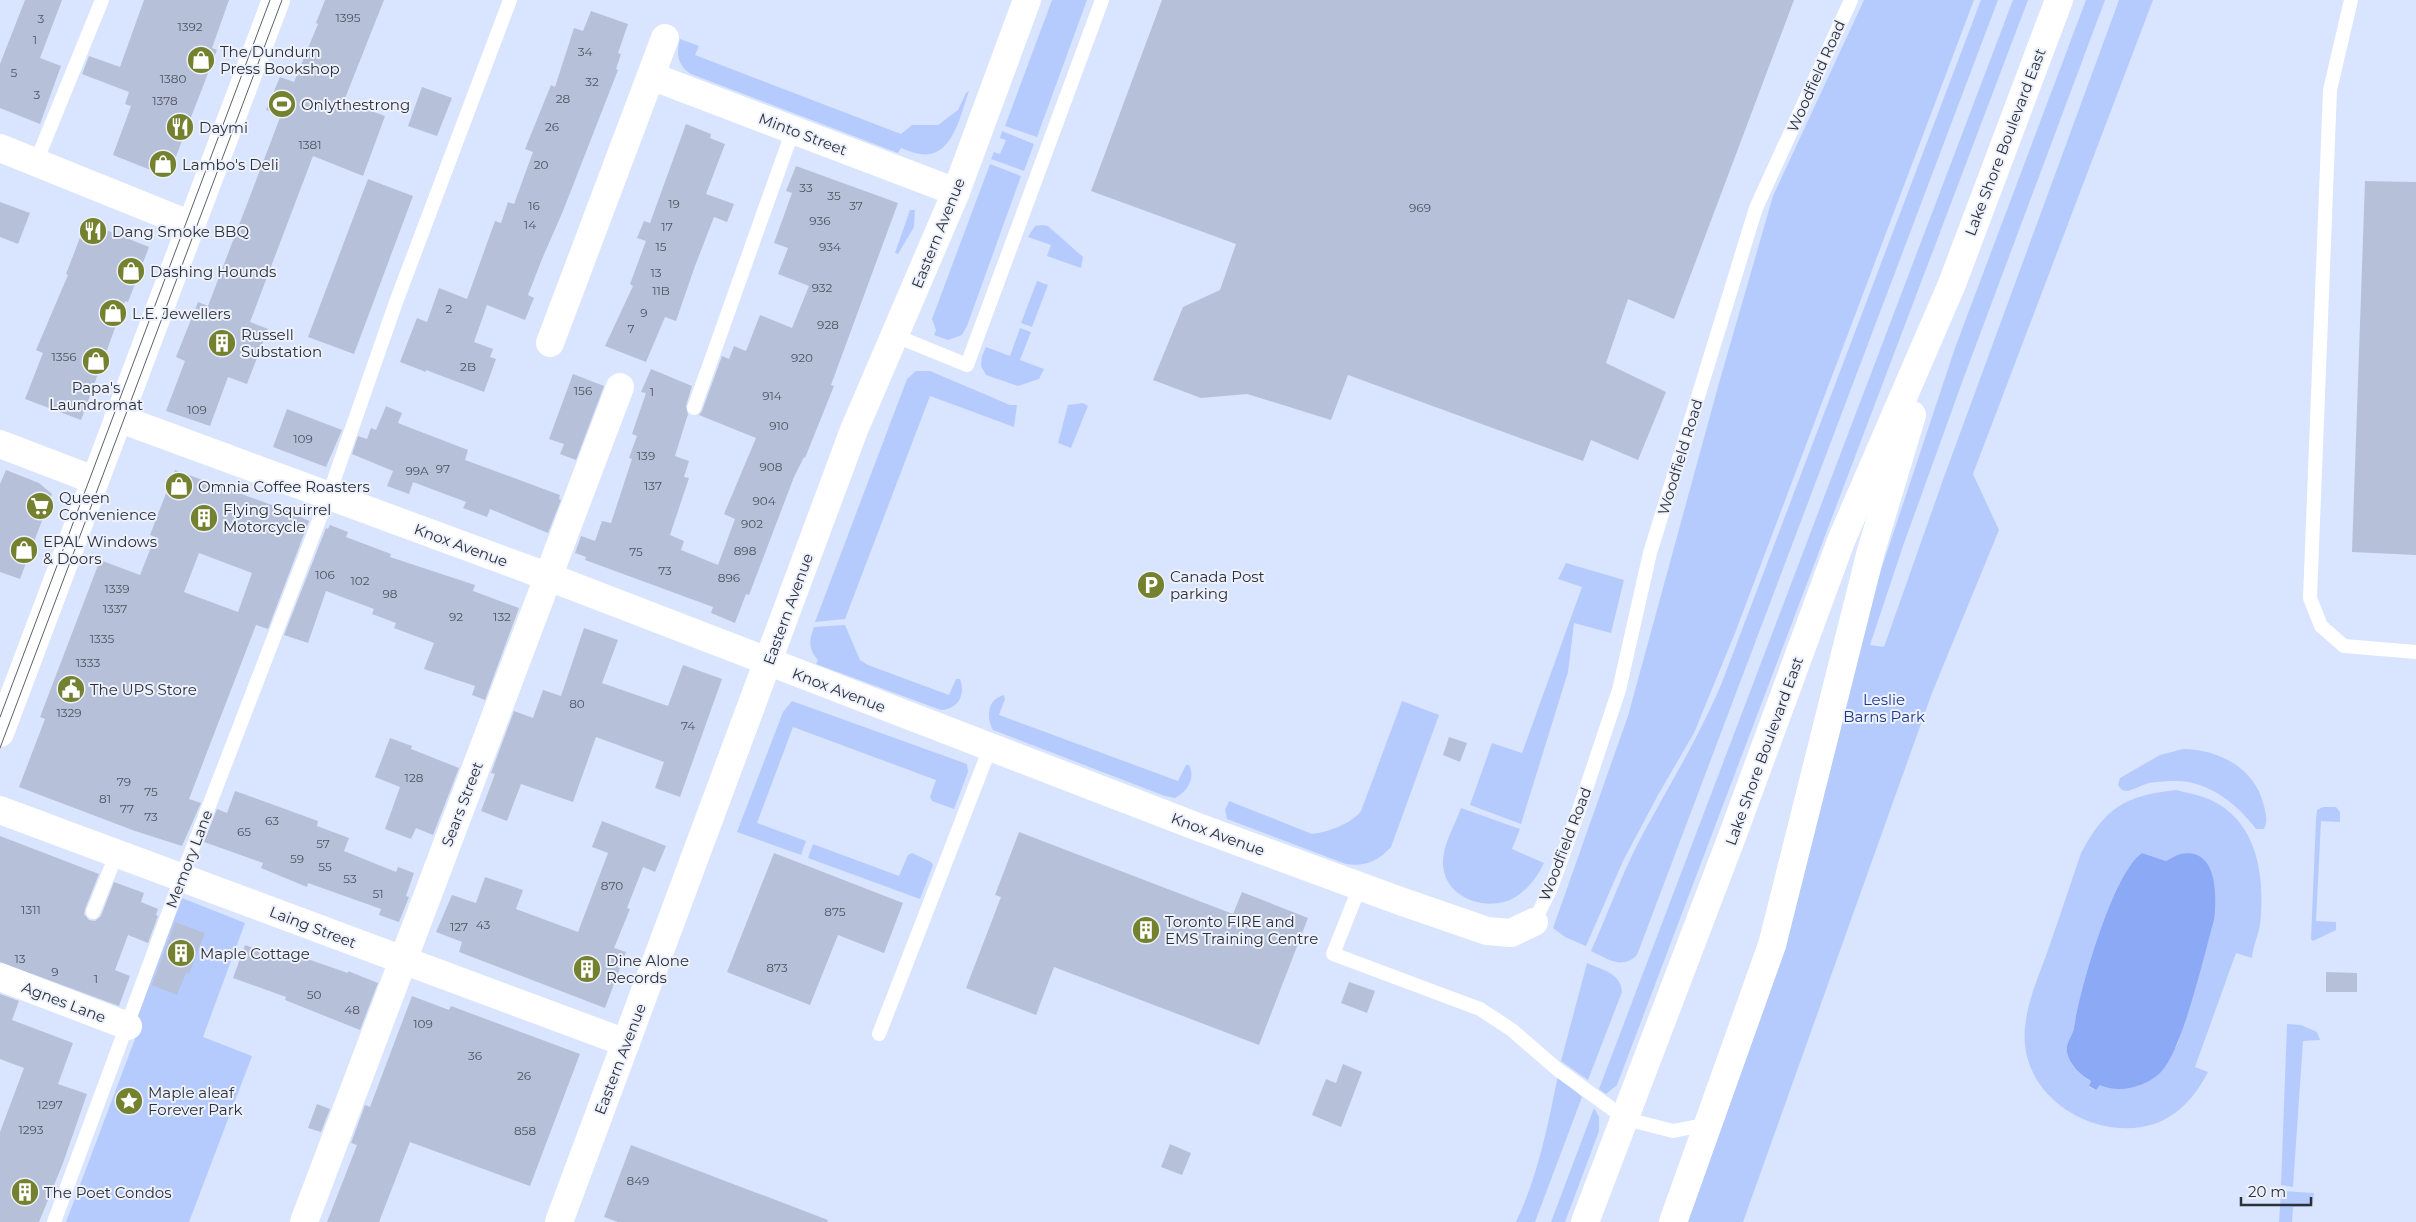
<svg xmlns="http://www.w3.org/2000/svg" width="2416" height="1222" viewBox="0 0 2416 1222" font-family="Montserrat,sans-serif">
<rect width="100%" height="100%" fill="#d9e4fe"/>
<g fill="#b6cbfd" fill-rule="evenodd">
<polygon points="1052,0 1087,0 1037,137 1005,126"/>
<polygon points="1864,0 1974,0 1735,633 1694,733 1658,795 1623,861 1586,946 1565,937 1553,928 1628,716 1719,383 1773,196"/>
<path d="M1981 0H1998L1637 955C1622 970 1608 959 1591 951 1607 916 1620 879 1637 845 1665 792 1697 741 1721 685Z"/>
<polygon points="2013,0 2028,0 1617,1085 1606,1094 1599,1089"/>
<polygon points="2086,0 2105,0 1964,377 1903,546 1870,645 1884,647 1944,477 2119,0 2153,0 1973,474 1999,530 1932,693 1743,1222 1688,1222 1783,954 1864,621 1955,348"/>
<path d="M680 39 699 46 695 55 901 134 912 125H938L958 110 966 93 969 91C960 115 953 159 920 154 913 153 907 150 901 148L898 153 691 74C677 65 676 53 680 39Z"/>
<polygon points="1002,131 1034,144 1024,171 991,159 994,152 1000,154 1006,140 1000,138"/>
<polygon points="990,164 1021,176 967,326 962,335 948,340 934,335 936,330 932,319"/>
<polygon points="910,210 915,210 914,227 898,254 895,253"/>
<polygon points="1043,225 1048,226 1083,257 1081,268 1047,256 1051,245 1028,237 1035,226"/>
<polygon points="1037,281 1048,285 1032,327 1021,323"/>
<polygon points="1020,328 1031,332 1020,360 1044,369 1039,379 1018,386 986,375 981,366 982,356 986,347 1010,356"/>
<polygon points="916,371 930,371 1010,405 1017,405 1014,427 930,396 845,619 815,622 907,379"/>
<polygon points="1083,403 1088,406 1071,448 1058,443 1068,405"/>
<polygon points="1566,563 1624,580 1611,633 1574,623 1568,672 1521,824 1470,805 1492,743 1522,753 1582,587 1558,579"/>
<path d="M845 625 860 660 868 665 949 695 956 679H960C966 695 958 709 941 710L816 664 818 660C808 648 809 641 814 627Z"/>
<path d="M1004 695 1005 699 999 715 1178 781 1186 765H1189C1196 778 1187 792 1175 798L1165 796 993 730C986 718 987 699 1004 695Z"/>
<polygon points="792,701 967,764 968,772 954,809 932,801 930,797 936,780 793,727 757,823 806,841 801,855 737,832 783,712"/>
<path d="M1402 701 1439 715 1391 847C1378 861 1365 867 1346 864L1227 819 1225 810 1229 801 1312 834C1328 832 1351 824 1361 811Z"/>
<path d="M2183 749C2219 749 2256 769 2264 806 2266 815 2268 820 2264 829H2256C2237 803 2206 779 2172 781 2164 781 2156 782 2149 783 2141 785 2134 790 2127 791 2122 791 2120 788 2118 785L2120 778 2160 755Z"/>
<path d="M2176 790C2188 793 2201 795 2213 801 2259 824 2265 879 2260 925 2258 936 2253 946 2252 958L2236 953 2195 1067 2208 1072C2196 1095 2180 1115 2154 1124 2100 1141 2031 1104 2025 1045 2022 1012 2037 981 2048 950 2059 918 2070 886 2081 853 2106 807 2124 796 2176 790ZM2142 853 2166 861 2181 854 2214 920 2178 1043 2161 1072 2100 1085 2095 1090 2089 1087 2091 1081C2081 1077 2070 1065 2067 1053 2065 1043 2072 1037 2074 1028 2079 992 2113 872 2142 853Z"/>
<polygon points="2323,807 2336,807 2340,812 2340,822 2321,821 2316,921 2336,922 2336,930 2313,941 2311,939 2316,820 2317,810"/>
<path d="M1461 808 1520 829 1512 849 1544 863C1538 876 1529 888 1517 896 1490 914 1444 899 1443 864 1442 846 1455 825 1461 808Z"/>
<polygon points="813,844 899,876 908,855 912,853 931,862 933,865 920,899 808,858"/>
<polygon points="182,898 245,923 203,1037 252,1056 189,1222 66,1222 135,1039 130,1037"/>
<path d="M1587 963C1602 970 1621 973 1622 992L1588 1080 1561 1061Z"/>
<polygon points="2287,1024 2301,1025 2317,1032 2320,1040 2303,1041 2293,1187 2281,1185"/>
<path d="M1558 1075 1582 1097 1535 1222H1516C1538 1176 1548 1125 1558 1075Z"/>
<polygon points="1594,1108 1599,1117 1599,1131 1565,1222 1551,1222"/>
<polygon points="2281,1191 2314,1193 2313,1203 2309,1207 2293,1207 2292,1222 2279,1222"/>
</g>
<path fill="#8ca9f6" d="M2142 853 2166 861C2170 859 2176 855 2181 854 2218 847 2217 897 2214 920 2204 955 2183 1049 2161 1072 2146 1087 2119 1094 2100 1085L2096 1090 2089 1086 2091 1081C2081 1076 2070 1065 2067 1053 2065 1043 2072 1037 2074 1028 2079 992 2113 872 2142 853Z"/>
<g fill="#b6c1d9" fill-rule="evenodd">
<polygon points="25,0 62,0 40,58 61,66 40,124 0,108 0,64"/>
<polygon points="144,0 229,0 212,48 217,50 168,177 113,155 131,106 125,104 129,92 82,74 89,56 120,67"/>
<polygon points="325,0 384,0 344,101 385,116 363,176 313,156 250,322 268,329 247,384 228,377 210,426 166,411 185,361 176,357 198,302 208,306 281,115 266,110 280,77 294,82 318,24 316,23"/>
<polygon points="1162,0 1794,0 1674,319 1628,299 1606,363 1666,392 1638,460 1591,440 1583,461 1348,375 1331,420 1247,394 1201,398 1153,380 1183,307 1220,290 1236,244 1091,191"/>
<polygon points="591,11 628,24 618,53 621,54 616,69 618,70 563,211 542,259 528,295 534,298 525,320 487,305 474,342 493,349 490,357 496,359 484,392 426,370 426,372 400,362 417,318 427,322 439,288 467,299 495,221 501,223 508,202 514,204 533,152 525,149 551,85 555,87 574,28 583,31"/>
<polygon points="422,87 452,98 437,136 408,126"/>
<polygon points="686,124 711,134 710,138 725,144 706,194 734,204 727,222 714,217 695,266 676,321 665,317 646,362 605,346 633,286 630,284 646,241 637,238 644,221 650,223"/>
<polygon points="796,166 898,203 831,385 834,386 805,458 804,457 794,477 749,595 746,594 735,623 711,613 713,607 585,560 586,557 575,553 581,536 595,541 602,521 611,523 632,459 629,458 637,436 632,434 646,393 641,392 651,369 692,386 686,406 688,414 675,456 689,461 684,477 689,478 670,535 684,541 681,550 718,565 735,519 724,514 756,438 699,415 702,411 722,356 729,359 734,346 746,351 760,315 792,328 809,286 778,274 788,248 774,243 792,193 786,191"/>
<polygon points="368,179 413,196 354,354 308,337"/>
<polygon points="2365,181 2416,182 2416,555 2352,552"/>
<polygon points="0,202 30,213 18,244 0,237"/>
<polygon points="86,222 149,247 128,302 125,301 81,420 25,399 43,353 36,350 68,275 66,274"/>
<polygon points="573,374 604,386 576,460 560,454 564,444 549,439"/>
<polygon points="386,406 402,413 398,423 468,450 465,460 560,495 559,499 561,500 548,533 490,509 487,517 463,508 466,502 413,482 409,494 387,486 393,471 352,454 358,436 367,439 371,428 376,430"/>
<polygon points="287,409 342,430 326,467 273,447"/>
<polygon points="6,470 39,483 52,494 20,579 0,572 0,484"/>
<path d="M175 470 291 512 309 521 268 629 256 625 189 799 201 803 182 846 135 831 19 787 45 719 40 717 100 560 140 575 155 537 150 535ZM199 553 252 573 238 612 184 592Z"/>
<polygon points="330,525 348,532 346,537 391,554 390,557 475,585 473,591 519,608 485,700 472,695 475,686 424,669 434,643 394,628 396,623 372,614 374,609 326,591 308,643 284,635 326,528 328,529"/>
<polygon points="584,628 618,640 602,683 668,706 683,665 722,679 680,797 655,788 664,762 596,737 573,802 521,784 507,821 481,811 495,774 491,773 514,711 533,718 543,690 561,696"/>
<polygon points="1449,737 1467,743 1460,762 1443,755"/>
<polygon points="390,738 412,746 411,749 459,768 433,835 416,828 411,839 385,829 400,787 375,777"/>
<polygon points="235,791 318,821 317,826 349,838 344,851 396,872 398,867 414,873 406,896 409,897 399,922 379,915 381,909 308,883 307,887 261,868 263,863 204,842 217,809 227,813"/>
<polygon points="602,821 666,846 655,872 643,867 627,908 630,909 614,948 626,952 605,1008 459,952 462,942 436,932 452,895 476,903 485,877 523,890 516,909 578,932 608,853 592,847"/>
<polygon points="1019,832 1233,914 1242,892 1308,918 1259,1045 1054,967 1036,1015 966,988 1001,897 995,895"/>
<polygon points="0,836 99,874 85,909 84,914 89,920 95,921 101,916 114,882 144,893 141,902 158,909 156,915 158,916 148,943 128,935 115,970 130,976 119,1006 0,962"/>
<polygon points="774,853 903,903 884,953 838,935 810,1005 727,972"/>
<polygon points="175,922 205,933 189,974 186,973 177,995 152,985"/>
<polygon points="245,945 287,960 290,953 348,973 348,971 378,983 360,1030 285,1000 286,997 233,978"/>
<polygon points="2326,972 2357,973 2357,992 2326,992"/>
<polygon points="1349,982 1375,991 1367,1013 1341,1003"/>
<polygon points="0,994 19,1001 12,1020 73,1043 58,1084 87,1094 63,1163 39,1222 0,1222 0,1132 24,1068 0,1059"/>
<polygon points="412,996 449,1010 451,1006 580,1054 530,1186 410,1142 379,1222 327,1222 357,1145 351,1143 365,1105 370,1107"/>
<polygon points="1343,1064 1362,1072 1341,1127 1312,1115 1326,1079 1336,1083"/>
<polygon points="317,1104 330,1109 321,1132 308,1128"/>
<polygon points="1170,1144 1191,1153 1182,1175 1161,1167"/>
<polygon points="631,1145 828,1220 827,1222 618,1222 604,1217"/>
</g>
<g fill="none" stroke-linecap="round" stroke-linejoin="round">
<g stroke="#fff" stroke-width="14">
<polyline points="2351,0 2330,90 2310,598 2321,626 2344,646 2416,652"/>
<polyline points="36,162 102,0"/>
<polyline points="896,336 967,365 1102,0"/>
<polyline points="694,408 793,130"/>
<polyline points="1360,886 1333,954 1480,1009 1512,1030 1557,1069 1626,1119 1673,1131 1709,1124"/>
<polyline points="93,912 117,853"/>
<polyline points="1534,922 1551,888 1578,813 1619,690 1650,553 1756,208 1851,0"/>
<polyline points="879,1034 990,748"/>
<polyline points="54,1222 187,863 328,497 396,302 510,0"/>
</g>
<g stroke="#fff" stroke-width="28">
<polyline points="651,76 956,192"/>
<polyline points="550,343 665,38"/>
<polyline points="118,418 549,577 1198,827 1403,902 1487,931 1511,933 1534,922"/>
<polyline points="0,444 94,480"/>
<polyline points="0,810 626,1043"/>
<polyline points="0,977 128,1026"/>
<polyline points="304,1222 620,387"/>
</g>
<g stroke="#fff" stroke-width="28">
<polyline points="0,148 191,225"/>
<polyline points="0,733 276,0"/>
</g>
<polyline stroke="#fff" stroke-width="28" points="559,1222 854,430 956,192 1027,0"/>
<g stroke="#fff" stroke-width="28">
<polyline points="1585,1222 1733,834 1841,541 1952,284 2059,0"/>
<polyline points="1673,1222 1772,945 1871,551 1912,415"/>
</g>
<g stroke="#5a606e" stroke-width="1">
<polyline points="0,717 270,0"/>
<polyline points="0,748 282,0"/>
</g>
</g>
<defs>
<symbol id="shop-disc" viewBox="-11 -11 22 22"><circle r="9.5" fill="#74812e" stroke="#edf1fc"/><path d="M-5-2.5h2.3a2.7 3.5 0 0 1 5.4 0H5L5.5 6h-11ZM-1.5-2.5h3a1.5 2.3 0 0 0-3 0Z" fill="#fff"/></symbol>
<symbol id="stadium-disc" viewBox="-11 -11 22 22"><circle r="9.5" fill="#74812e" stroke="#edf1fc"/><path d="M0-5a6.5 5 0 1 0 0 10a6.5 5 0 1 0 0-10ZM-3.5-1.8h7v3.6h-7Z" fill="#fff"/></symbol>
<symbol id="restaurant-disc" viewBox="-11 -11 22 22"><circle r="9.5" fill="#74812e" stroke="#edf1fc"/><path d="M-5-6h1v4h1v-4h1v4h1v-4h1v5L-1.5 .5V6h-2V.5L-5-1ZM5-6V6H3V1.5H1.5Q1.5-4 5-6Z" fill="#fff"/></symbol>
<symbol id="building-disc" viewBox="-11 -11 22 22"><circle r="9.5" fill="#74812e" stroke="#edf1fc"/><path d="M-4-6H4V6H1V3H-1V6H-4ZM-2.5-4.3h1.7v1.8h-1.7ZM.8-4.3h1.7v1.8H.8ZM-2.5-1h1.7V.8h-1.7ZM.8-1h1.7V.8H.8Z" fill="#fff"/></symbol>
<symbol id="supermarket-disc" viewBox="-11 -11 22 22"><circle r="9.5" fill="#74812e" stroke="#edf1fc"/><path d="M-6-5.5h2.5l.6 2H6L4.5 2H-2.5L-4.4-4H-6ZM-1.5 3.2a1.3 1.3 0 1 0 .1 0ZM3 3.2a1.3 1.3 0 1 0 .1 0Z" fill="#fff"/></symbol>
<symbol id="parking-disc" viewBox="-11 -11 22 22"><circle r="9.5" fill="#74812e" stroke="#edf1fc"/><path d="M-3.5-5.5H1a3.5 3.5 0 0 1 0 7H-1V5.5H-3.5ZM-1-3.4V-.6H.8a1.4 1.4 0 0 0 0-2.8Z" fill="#fff"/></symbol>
<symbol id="civic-disc" viewBox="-11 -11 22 22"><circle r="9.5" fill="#74812e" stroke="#edf1fc"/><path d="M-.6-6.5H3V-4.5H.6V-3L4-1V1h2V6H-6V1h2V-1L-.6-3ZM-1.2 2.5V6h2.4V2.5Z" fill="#fff"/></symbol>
<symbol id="sight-disc" viewBox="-11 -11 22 22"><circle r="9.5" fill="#74812e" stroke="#edf1fc"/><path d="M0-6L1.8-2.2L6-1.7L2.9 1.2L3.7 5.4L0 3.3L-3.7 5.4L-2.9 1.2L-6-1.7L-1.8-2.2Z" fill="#fff"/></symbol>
</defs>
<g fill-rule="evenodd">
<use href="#shop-disc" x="185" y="44" width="32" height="32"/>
<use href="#stadium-disc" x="266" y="88" width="32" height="32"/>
<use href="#restaurant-disc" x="164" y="111" width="32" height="32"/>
<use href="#shop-disc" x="147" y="148" width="32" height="32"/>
<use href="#restaurant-disc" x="77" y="215" width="32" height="32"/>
<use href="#shop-disc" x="115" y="255" width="32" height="32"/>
<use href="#shop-disc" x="97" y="297" width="32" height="32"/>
<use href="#building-disc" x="206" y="327" width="32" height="32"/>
<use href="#shop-disc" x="80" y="345" width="32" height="32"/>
<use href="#shop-disc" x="163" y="470" width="32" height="32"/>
<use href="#supermarket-disc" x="24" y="490" width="32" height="32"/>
<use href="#building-disc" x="188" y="502" width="32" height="32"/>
<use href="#shop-disc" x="8" y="534" width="32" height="32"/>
<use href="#parking-disc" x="1135" y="569" width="32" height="32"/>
<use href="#civic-disc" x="55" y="673" width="32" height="32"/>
<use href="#building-disc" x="1130" y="914" width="32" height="32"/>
<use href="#building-disc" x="165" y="937" width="32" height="32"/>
<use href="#building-disc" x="571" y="953" width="32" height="32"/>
<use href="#sight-disc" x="113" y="1085" width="32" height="32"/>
<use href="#building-disc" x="9" y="1176" width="32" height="32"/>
</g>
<g text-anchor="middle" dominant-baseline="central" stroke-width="4" stroke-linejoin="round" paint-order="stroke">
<g font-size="12" fill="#4e5461">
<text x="348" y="17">1395</text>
<text x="41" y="18">3</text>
<text x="190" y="26">1392</text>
<text x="35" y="39">1</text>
<text x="585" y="51">34</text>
<text x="14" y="72">5</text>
<text x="173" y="78">1380</text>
<text x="592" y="81">32</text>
<text x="37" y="94">3</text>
<text x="563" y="98">28</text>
<text x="165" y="100">1378</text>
<text x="552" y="126">26</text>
<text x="310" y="144">1381</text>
<text x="541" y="164">20</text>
<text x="806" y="187">33</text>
<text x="834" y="195">35</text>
<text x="674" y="203">19</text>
<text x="534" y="205">16</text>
<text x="856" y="205">37</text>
<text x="1420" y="207">969</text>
<text x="820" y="220">936</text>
<text x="530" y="224">14</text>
<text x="667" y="226">17</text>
<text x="661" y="246">15</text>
<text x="830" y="246">934</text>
<text x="656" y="272">13</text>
<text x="822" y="287">932</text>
<text x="661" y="290">11B</text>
<text x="449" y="308">2</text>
<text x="644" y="312">9</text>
<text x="828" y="324">928</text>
<text x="631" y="328">7</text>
<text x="64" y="356">1356</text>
<text x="802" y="357">920</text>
<text x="468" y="366">2B</text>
<text x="583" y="390">156</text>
<text x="652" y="391">1</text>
<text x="772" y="395">914</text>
<text x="197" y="409">109</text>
<text x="779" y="425">910</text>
<text x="303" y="438">109</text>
<text x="646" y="455">139</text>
<text x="771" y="466">908</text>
<text x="443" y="468">97</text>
<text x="417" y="470">99A</text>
<text x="653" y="485">137</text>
<text x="764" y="500">904</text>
<text x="752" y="523">902</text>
<text x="745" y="550">898</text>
<text x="636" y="551">75</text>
<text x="665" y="570">73</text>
<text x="325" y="574">106</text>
<text x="729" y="577">896</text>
<text x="360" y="580">102</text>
<text x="117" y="588">1339</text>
<text x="390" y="593">98</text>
<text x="115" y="608">1337</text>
<text x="456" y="616">92</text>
<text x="502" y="616">132</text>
<text x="102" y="638">1335</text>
<text x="88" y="662">1333</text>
<text x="577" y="703">80</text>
<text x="69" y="712">1329</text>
<text x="688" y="725">74</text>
<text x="414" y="777">128</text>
<text x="124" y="781">79</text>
<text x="151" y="791">75</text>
<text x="105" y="798">81</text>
<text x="127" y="808">77</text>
<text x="151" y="816">73</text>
<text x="272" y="820">63</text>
<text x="244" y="831">65</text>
<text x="323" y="843">57</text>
<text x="297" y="858">59</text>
<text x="325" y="866">55</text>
<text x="350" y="878">53</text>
<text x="612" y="885">870</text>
<text x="378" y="893">51</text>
<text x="31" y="909">1311</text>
<text x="835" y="911">875</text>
<text x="483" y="924">43</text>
<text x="459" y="926">127</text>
<text x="20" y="958">13</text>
<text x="777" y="967">873</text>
<text x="55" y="971">9</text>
<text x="96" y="978">1</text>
<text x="314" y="994">50</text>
<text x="352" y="1009">48</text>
<text x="423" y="1023">109</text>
<text x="475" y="1055">36</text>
<text x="524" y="1075">26</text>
<text x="50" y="1104">1297</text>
<text x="31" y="1129">1293</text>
<text x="525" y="1130">858</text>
<text x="638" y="1180">849</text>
</g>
<g font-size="15" fill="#2c3039" stroke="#edf1fc" text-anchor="start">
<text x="220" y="51">The Dundurn<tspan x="220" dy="17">Press Bookshop</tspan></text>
<text x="301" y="104">Onlythestrong</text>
<text x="199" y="127">Daymi</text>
<text x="182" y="164">Lambo's Deli</text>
<text x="112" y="231">Dang Smoke BBQ</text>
<text x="150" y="271">Dashing Hounds</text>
<text x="132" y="313">L.E. Jewellers</text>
<text x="241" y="334">Russell<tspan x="241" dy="17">Substation</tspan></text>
<text x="96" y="387" text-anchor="middle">Papa's<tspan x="96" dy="17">Laundromat</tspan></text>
<text x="198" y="486">Omnia Coffee Roasters</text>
<text x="59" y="497">Queen<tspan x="59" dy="17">Convenience</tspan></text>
<text x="223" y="509">Flying Squirrel<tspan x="223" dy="17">Motorcycle</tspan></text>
<text x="43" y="541">EPAL Windows<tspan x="43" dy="17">&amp; Doors</tspan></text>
<text x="1170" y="576">Canada Post<tspan x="1170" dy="17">parking</tspan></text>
<text x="90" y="689">The UPS Store</text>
<text x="1165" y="921">Toronto FIRE and<tspan x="1165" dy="17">EMS Training Centre</tspan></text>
<text x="200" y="953">Maple Cottage</text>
<text x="606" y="960">Dine Alone<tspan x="606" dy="17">Records</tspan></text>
<text x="148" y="1092">Maple aleaf<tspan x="148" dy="17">Forever Park</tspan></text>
<text x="44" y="1192">The Poet Condos</text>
</g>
<g font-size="15" fill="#2c3039" stroke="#edf1fc">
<text transform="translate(1816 76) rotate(-66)">Woodfield Road</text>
<text transform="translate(803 134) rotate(21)">Minto Street</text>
<text transform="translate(2005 142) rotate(-69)">Lake Shore Boulevard East</text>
<text transform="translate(938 233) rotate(-68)">Eastern Avenue</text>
<text transform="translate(1680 457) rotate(-73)">Woodfield Road</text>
<text transform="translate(461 545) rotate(20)">Knox Avenue</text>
<text transform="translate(788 609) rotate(-70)">Eastern Avenue</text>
<text transform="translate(839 690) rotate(21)">Knox Avenue</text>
<text transform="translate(1764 751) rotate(-70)">Lake Shore Boulevard East</text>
<text transform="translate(462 804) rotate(-69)">Sears Street</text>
<text transform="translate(1218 834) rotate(20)">Knox Avenue</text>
<text transform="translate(1565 844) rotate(-69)">Woodfield Road</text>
<text transform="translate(189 859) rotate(-69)">Memory Lane</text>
<text transform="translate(313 927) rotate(21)">Laing Street</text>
<text transform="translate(64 1002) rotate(21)">Agnes Lane</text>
<text transform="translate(620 1059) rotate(-69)">Eastern Avenue</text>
</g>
<g font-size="15" fill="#1f358c" stroke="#edf1fc">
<text x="1884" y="699">Leslie<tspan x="1884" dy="17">Barns Park</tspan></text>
</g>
</g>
<path d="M2241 1197v8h70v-8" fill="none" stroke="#2c3039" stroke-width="2.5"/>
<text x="2248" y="1197" font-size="15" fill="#2c3039" stroke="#edf1fc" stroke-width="4" paint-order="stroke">20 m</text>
</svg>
